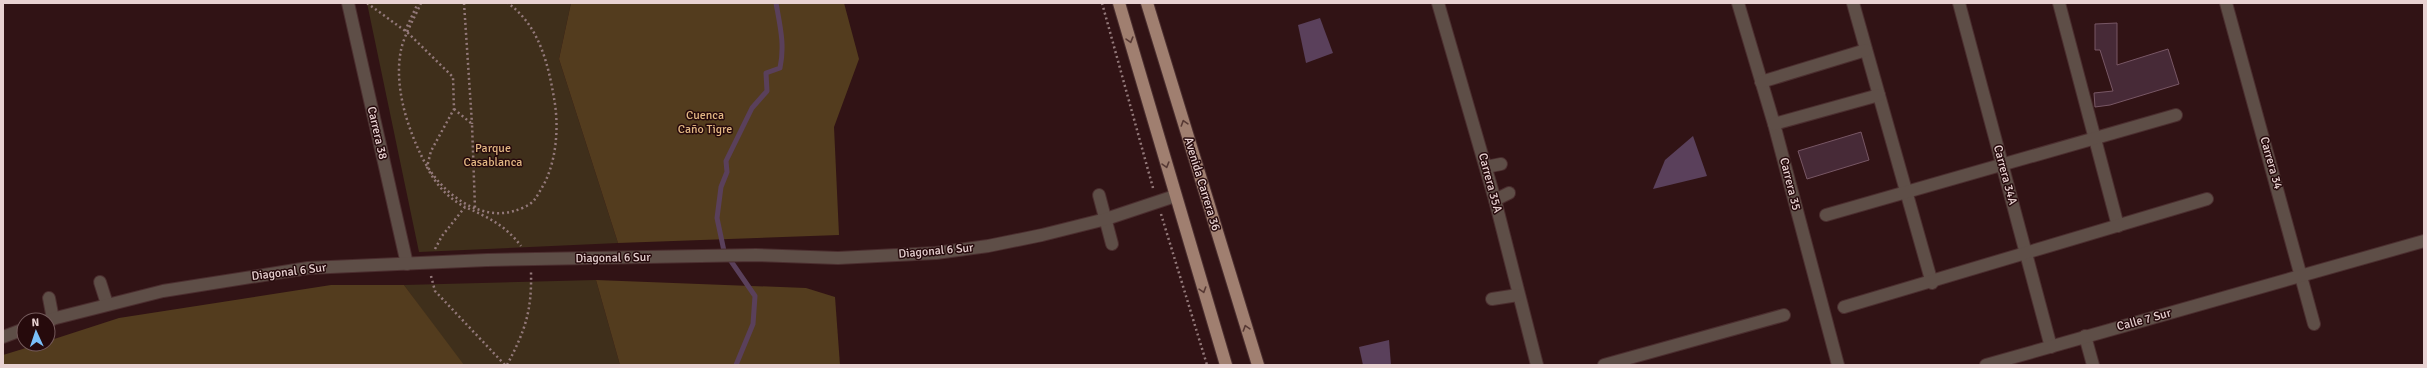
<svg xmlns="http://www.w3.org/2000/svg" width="2427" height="368" viewBox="0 0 2427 368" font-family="Signika,sans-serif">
<rect width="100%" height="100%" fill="#311315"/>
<g fill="#3f2f1b">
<polygon points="367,3 571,3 559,59 618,243 419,252"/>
<polygon points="596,280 620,365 462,365 404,285"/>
</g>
<g fill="#533c1e">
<polygon points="571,3 844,3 859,59 834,127 839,235 618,243 559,59"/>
<polygon points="596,280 806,288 835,297 840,365 620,365"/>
<polygon points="331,285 404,285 464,365 3,365 3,355 39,344 48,344 48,341 119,318"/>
</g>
<g fill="#5a405b">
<polygon points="1320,18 1333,53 1306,63 1298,25"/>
<polygon points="1693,136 1707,176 1653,189 1665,160"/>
<polygon points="1389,340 1391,365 1363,365 1359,347"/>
</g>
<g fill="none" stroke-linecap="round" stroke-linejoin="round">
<path stroke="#5a405b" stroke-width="5" d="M736 365 753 324 755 296 724 251 717 218 721 187 727 172 726 161 752 108 767 91 766 73 780 68C785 45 780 26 776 3"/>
</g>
<g fill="#472a37" stroke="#785765">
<polygon points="2117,23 2117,65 2168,49 2179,84 2110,105 2095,107 2094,93 2113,91 2100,50 2095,50 2095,24"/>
<polygon points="1861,132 1869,160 1807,179 1798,151"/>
</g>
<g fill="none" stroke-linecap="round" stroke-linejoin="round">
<defs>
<g id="minor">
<polyline points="348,3 407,264"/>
<polyline points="1438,3 1495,200 1537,365"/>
<polyline points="1738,3 1774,124 1838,365"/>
<polyline points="1853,3 1932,283"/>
<polyline points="1959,3 2051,347"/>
<polyline points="2059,3 2118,226"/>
<polyline points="2226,3 2314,324"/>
<polyline points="1761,82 1866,50"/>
<polyline points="1774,124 1879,95"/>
<polyline points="1486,167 1501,164"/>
<polyline points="1099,195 1112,244"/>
<polyline points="1495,200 1509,193"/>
<polyline points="1826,215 2176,115"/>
<polyline points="100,282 107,304"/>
<polyline points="49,298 53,319"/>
<polyline points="1492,299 1518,295"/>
<polyline points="1844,307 2207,199"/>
<polyline points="48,320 163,291 308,268 487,260 756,255 838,258 936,253 988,246 1042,235 1106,219 1175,196"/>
<polyline points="2085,336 2093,365"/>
<polyline points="3,337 24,329"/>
<polyline points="1604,365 1784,315"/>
<polyline points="1986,365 2424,241"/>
</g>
<g id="major">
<polyline points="1119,3 1226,365"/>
<polyline points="1147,3 1258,365"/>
</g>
</defs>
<use href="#minor" stroke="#4b2e2f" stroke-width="14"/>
<use href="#major" stroke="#4b2e2f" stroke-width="14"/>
<g stroke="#93797a" stroke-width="2.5" stroke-dasharray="2 3" stroke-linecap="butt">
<path d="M367 3 408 33 453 77 454 109 431 151 427 167C436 185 448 198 465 207"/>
<path d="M421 3C415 17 404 35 401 50 394 84 406 124 421 155 437 189 476 222 514 211 521 209 531 205 535 199 538 195 541 189 544 184 557 159 559 125 554 98 548 63 539 26 508 3"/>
<polyline points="464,3 472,124"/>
<polyline points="1102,3 1153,188"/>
<polyline points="405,31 418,3"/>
<polyline points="454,109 472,124 475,208"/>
<polyline points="1161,214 1207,365"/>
<path d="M435 249 442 236 465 207C488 217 506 226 521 246"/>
<polyline points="431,276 435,291 505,365"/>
<path d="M507 365C525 331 532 311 531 272"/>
</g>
<use href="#minor" stroke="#5e4e47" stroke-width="12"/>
<use href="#major" stroke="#a07f70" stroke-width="12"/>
</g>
<defs><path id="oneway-chevron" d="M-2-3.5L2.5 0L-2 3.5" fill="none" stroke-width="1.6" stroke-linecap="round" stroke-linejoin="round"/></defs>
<g stroke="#573934">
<use href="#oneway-chevron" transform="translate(1130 40) rotate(74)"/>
<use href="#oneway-chevron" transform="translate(1184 123) rotate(-107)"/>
<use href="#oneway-chevron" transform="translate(1166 165) rotate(74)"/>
<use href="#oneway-chevron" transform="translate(1203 290) rotate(73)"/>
<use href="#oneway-chevron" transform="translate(1246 328) rotate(-107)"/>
</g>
<g text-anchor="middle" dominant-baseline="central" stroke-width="3" stroke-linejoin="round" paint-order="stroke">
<g font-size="12" fill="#e2b783" stroke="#260a0c">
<text x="705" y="115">Cuenca<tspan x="705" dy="14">Caño Tigre</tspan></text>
<text x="493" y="148">Parque<tspan x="493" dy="14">Casablanca</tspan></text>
</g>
<g font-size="12" fill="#e8d2d2" stroke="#260a0c">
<text transform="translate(377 133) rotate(77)">Carrera 38</text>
<text transform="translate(2271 163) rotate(74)">Carrera 34</text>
<text transform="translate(2005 175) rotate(75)">Carrera 34A</text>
<text transform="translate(1490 183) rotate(75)">Carrera 35A</text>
<text transform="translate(1202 184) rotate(73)">Avenida Carrera 36</text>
<text transform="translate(1790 184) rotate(76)">Carrera 35</text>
<text transform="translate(936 251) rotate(-5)">Diagonal 6 Sur</text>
<text transform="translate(613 258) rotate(-1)">Diagonal 6 Sur</text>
<text transform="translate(289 272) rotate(-7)">Diagonal 6 Sur</text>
<text transform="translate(2144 320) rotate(-15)">Calle 7 Sur</text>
</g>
</g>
<rect width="2427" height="368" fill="none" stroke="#e8d2d2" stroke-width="8"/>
<g transform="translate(36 332) rotate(357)"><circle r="19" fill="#260a0c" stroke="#745a5b"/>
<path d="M0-3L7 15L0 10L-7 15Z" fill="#7abff8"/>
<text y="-6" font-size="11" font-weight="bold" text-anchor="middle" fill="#e8d2d2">N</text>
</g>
</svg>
